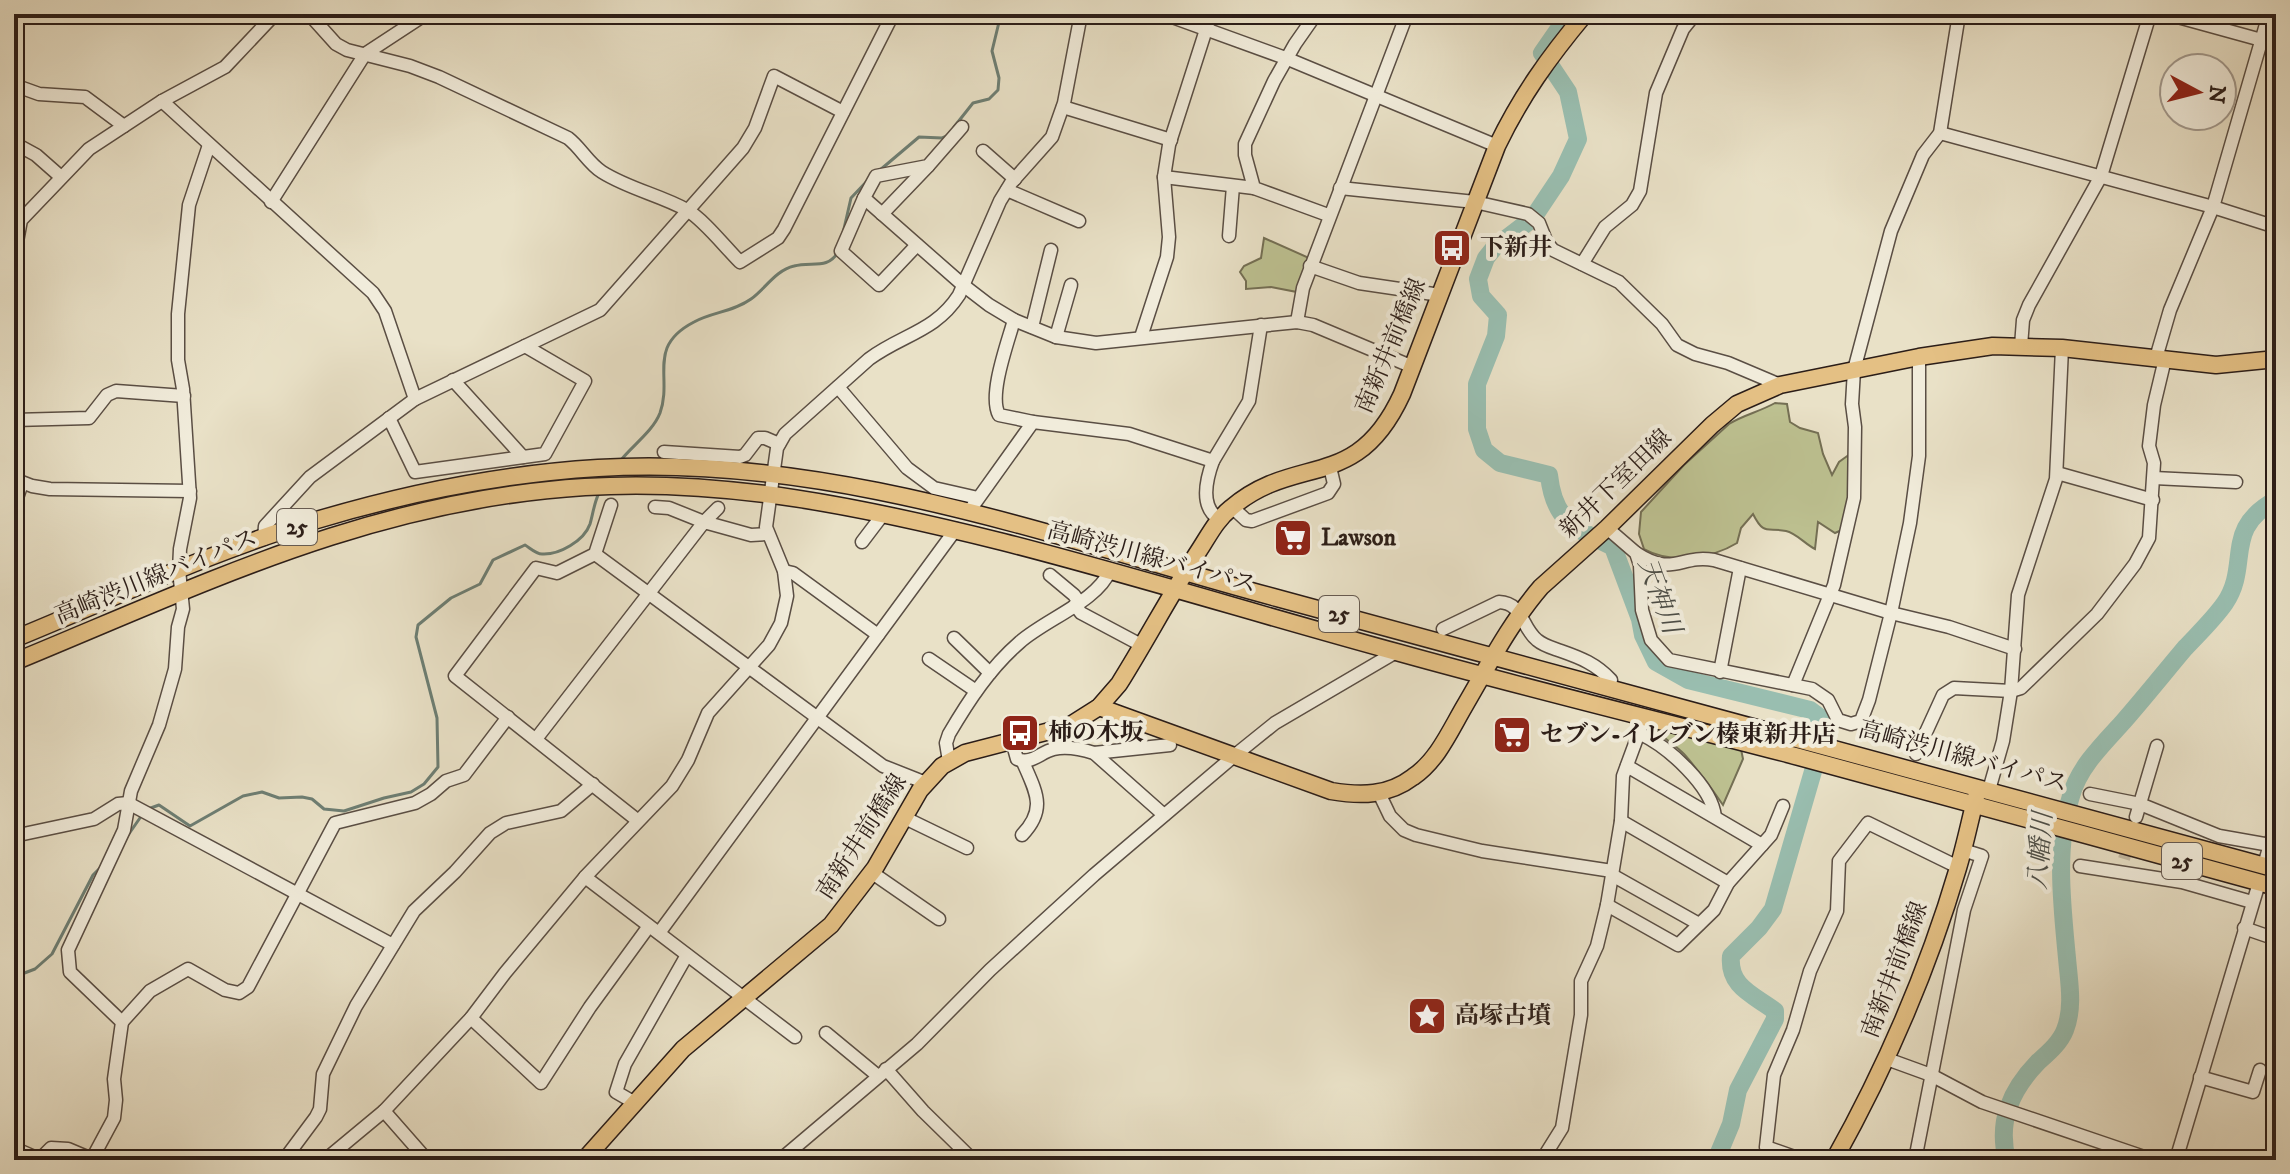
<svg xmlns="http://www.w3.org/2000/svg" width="2290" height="1174" viewBox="0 0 2290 1174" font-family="'IM FELL DW Pica','Noto Serif JP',serif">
<rect width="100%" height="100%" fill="#e9e1c7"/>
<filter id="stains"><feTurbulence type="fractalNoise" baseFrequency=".0025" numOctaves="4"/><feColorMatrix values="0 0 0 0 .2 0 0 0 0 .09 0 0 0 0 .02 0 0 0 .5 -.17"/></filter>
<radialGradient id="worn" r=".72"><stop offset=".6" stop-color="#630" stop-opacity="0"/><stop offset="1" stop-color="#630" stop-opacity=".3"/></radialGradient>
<g fill="#bdc191" stroke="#746f54" stroke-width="2">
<polygon points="1264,238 1309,258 1297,292 1271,287 1246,289 1246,281 1240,272 1244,266 1261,258"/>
<path d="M1775 403 1787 404 1790 422 1800 428 1818 433 1823 454 1832 475 1839 462 1850 454 1855 460 1844 529 1835 533 1818 522 1815 549C1805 544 1796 533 1786 531 1767 527 1764 536 1753 514L1741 528 1737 543C1711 559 1671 564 1644 549L1639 534 1641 512 1684 465 1729 424C1743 415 1759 412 1775 403Z"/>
<path d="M1650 725 1741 749 1743 759 1723 805C1711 787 1698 770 1684 754 1674 744 1660 736 1650 725Z"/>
</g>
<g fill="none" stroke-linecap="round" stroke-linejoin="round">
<g stroke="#6d7e73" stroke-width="3">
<polyline points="954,127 973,103 989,99 998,90 999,78 992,51 1001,14"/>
<polyline points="880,170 919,137 942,138 947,136"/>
<polyline points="843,233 851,198 868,180"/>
<path d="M621 460C633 445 653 431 660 413 673 377 646 347 694 322 712 312 733 312 751 299 765 289 776 270 794 266 811 261 828 270 838 252"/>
<path d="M148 809 159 805 190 826 243 796 262 792 279 798 302 797 312 799 324 809 344 811 384 798 411 792 424 784 438 767 437 718 416 637 418 625 451 598 480 584 493 560 525 545C530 548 536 554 542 554 559 555 584 541 590 524 593 514 594 503 599 493"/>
<polyline points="124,841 142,815"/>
<polyline points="14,977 35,969 52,954 93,875 100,868"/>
</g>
<g stroke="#99beb0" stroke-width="18">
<path d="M1569 14 1542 53 1568 92 1578 139 1561 176 1537 212 1528 222 1494 248 1486 258 1478 279 1481 296 1498 315 1496 336 1477 384V429L1484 450 1500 463 1549 475C1554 522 1575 528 1613 547L1640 619 1643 635 1656 662 1688 680 1810 710 1822 719 1825 730 1773 909 1759 928 1731 956C1728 987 1754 995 1775 1011V1019L1738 1090 1731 1124 1716 1160"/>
<path d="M2007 1160C1997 1121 2011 1090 2038 1062 2048 1053 2060 1043 2065 1030 2074 1007 2069 982 2067 958 2062 905 2055 847 2071 796 2079 767 2103 744 2123 722 2144 698 2164 673 2185 648 2199 633 2213 620 2225 603 2251 564 2222 529 2276 500"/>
</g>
<polyline stroke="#c3baa4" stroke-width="12" stroke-dasharray="12 6" stroke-linecap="butt" points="2124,859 2130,839"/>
<defs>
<g id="minor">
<path d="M309 14 336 44 347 50 410 66 439 77 568 138C581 148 588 163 602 172 629 189 660 195 687 210 704 220 725 247 740 262L778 238 784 229 893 14"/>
<polyline points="1164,14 1288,59 1497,146"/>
<polyline points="1316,14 1295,44 1274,81 1245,144 1245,155 1254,188 1328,215"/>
<polyline points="1564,14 1578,23"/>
<polyline points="2167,14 2276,44"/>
<polyline points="14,85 39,94 85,97 124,126"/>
<polyline points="162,101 373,293 385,311 415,399"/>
<polyline points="1063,107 1171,140"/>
<polyline points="962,127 928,166 876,176 864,198 963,285 989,305 1014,320 1056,337 1096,343 1297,322 1313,325 1413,367"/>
<polyline points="1940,133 2213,207 2276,227"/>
<polyline points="14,143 36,155 61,177"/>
<polyline points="983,151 1015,179"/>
<polyline points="1164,177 1254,188"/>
<polyline points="1340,188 1475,202 1528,214 1539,223 1547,243 1553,250 1619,282 1662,324 1677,345 1695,354 1728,363 1780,385"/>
<polyline points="1007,190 1079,221"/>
<polyline points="864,198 841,251 879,285 917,245"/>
<polyline points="271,202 365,54 426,14"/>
<polyline points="882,214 928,166"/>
<polyline points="1229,236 1233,186"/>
<polyline points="14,258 21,220 89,149 162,101 225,67 275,14"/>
<polyline points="1582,264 1605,227 1632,205 1640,191 1656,93 1683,29 1695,14"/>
<polyline points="1310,266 1359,283 1440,295"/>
<path d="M1014 320C1008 342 988 395 999 415L1033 422"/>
<polyline points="1297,322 1303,288 1407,14"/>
<polyline points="1032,327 1051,250"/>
<polyline points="1056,337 1071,285"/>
<polyline points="1141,337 1167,257 1169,237 1164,177 1169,145 1211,14"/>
<polyline points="2021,346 2023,320 2029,305 2101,176 2150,14"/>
<polyline points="2156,358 2170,310 2213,207 2269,14"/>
<polyline points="453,380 523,457"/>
<polyline points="838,387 907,468 934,488 978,498"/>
<polyline points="389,418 415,472 545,454 585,381 525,346"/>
<polyline points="14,420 89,418 107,395 116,391 184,396"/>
<polyline points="664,452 740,457 745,455 758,438 765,438 779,444"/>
<path d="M1213 461C1206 480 1200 507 1219 519"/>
<polyline points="2057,473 2153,500"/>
<polyline points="2154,478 2236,482"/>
<polyline points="14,479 32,486 50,489 190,491"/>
<polyline points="611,505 595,554 557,573 536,568 455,676 637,820"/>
<polyline points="14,507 22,483"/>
<polyline points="655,507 669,508 704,522 718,508"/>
<polyline points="1232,507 1246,520 1252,521 1328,493 1334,484 1330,467"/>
<polyline points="970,510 1033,422 1129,434 1213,461 1249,401 1261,325"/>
<polyline points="1607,528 1636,553 1640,565 1642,610 1651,640 1669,660 1812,689 1828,700 1838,720 1851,724 1861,721 1869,700 1891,613 1910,523 1919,456 1919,357"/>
<polyline points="264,539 265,526 310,477 415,399 600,310 743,148 755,128 774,76 843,112"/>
<polyline points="862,542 884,513"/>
<path d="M1636 553C1674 578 1680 554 1714 560L1891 613 1949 627 2015 649"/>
<polyline points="595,554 883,766 926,783"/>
<polyline points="784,571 793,573 878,635"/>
<polyline points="1050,575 1074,595 1079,602"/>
<polyline points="1075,605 1081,613 1143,646"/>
<path d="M1443 629 1499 602C1523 603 1521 627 1537 640 1544 646 1553 648 1561 651 1581 658 1596 664 1611 680"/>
<polyline points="954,638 990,673"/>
<polyline points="929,659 976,691"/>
<polyline points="1720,672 1740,568"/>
<polyline points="1793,685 1834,585 1854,498 1855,427 1852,404 1854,370 1891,231 1923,155 1940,133 1959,14"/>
<path d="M1641 734C1668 747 1712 786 1715 817"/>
<polyline points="536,739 704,522 751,535 768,534"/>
<path d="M1012 741 1017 759C1032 765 1040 752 1054 749 1067 746 1081 749 1094 753L1164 815"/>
<polyline points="1094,753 1170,745"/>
<polyline points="1916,754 1943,695 1954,688 2011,691 2021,688 2097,614 2135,564 2149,538 2154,463 2149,446 2154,405 2165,359"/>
<path d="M949 761 946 743 949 734C969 700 990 668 1020 642 1046 619 1098 601 1110 570"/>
<polyline points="1989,790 2003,741 2011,691 2018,595 2056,479 2062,348"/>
<polyline points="1379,793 1390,816 1404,830 1416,835 1482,851 1612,871"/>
<polyline points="2090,794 2140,804 2219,836 2270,845"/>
<polyline points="903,817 967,848"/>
<polyline points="2136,817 2157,746"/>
<polyline points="1621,821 1728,883"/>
<path d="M1022 835C1047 809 1036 792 1023 762"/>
<polyline points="14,836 94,819 118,804 128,803 393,945"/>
<polyline points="1762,845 1771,835 1783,806"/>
<polyline points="2264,865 2274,831"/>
<polyline points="2080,866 2182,882 2252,902"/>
<polyline points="871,872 939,919"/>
<polyline points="1612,875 1699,924"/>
<polyline points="585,877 795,1037"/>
<polyline points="1607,905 1678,945 1714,910 1728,883 1762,845 1627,766"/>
<polyline points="2244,928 2276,939"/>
<polyline points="659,933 956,529"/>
<polyline points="471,1018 541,1083 590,1007 649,926"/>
<polyline points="122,1022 150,991 188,969 225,990 239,993 248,987 335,823 415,803 431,794 446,781 464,775 508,717"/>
<polyline points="826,1033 878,1076"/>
<polyline points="1887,1059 1931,1075 1982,1102 2153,1160"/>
<polyline points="886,1069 923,1111 973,1160"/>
<polyline points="2200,1077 2253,1092 2260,1070"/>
<polyline points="635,1103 616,1092 625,1064 687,955"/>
<polyline points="384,1111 427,1160"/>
<polyline points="14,1148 39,1159"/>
<polyline points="92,1159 114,1118 116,1100 114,1079 122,1022 70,972 68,950 124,830 131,791 159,725 175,669 178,627 183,609 179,570 180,549 190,498 183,389 178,360 178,314 189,205 209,145"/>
<polyline points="39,1160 51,1148 68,1149 94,1160"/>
<polyline points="284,1160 316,1117 320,1109 323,1074 356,1006 414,911 455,872 490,833 506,823 561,811 593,784"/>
<path d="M325 1160 384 1111 471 1018 505 973 585 877 672 786 688 760 708 713 769 645 781 623 787 596 784 571 766 527 777 448 785 434 869 359C903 334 935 332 959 295L1000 201 1011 183 1052 137 1064 103 1081 14"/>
<polyline points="780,1160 917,1044 990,970 1094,875 1234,756 1275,723 1396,652"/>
<polyline points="1542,1160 1562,1128 1581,1015 1581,981 1597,946 1607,905 1621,821 1623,776 1644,719"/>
<polyline points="1803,1160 1766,1147 1774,1075 1793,1030 1810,971 1837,911 1839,861 1868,823 1958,867"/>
<polyline points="1915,1160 1964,910 1982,856 1963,850"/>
<polyline points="2176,1160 2259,883"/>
</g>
<g id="major">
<path d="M14 639C112 599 208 553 310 522 402 494 501 474 598 468 832 454 1055 538 1277 598 1610 687 1943 777 2276 869"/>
<path d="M14 662C206 583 373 500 585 487 726 478 867 508 1003 542 1136 576 1267 617 1400 653 1533 690 1666 722 1799 757 1958 799 2117 844 2276 887"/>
<path d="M1099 707 1331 791C1361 796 1388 796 1413 777 1437 761 1450 731 1464 707 1488 666 1510 623 1541 587L1607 528 1712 425 1737 404 1780 385 1919 357 1993 346 2062 348 2216 365 2276 359"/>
<path d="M584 1160 683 1049 831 925 875 868 920 790 942 766 965 753 1069 726 1099 707 1119 684C1146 641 1170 595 1198 552 1208 537 1216 520 1231 508 1297 452 1356 494 1402 394L1497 146C1521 96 1549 57 1585 14"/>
<path d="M1834 1160C1886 1067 1928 970 1958 868 1965 845 1970 820 1976 797"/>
</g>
</defs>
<use href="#minor" stroke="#5a4e44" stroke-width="15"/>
<use href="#major" stroke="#2b1d18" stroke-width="19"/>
<use href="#minor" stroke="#f1ecdb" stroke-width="12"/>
<use href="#major" stroke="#e4c084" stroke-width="16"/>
</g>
<defs>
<symbol id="bus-square" viewBox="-11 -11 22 22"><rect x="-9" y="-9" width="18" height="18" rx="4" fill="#8f2418" stroke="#f1ecdb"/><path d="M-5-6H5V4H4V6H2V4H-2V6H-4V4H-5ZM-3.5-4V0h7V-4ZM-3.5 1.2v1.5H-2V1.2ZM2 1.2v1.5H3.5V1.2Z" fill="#fff"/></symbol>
<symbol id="supermarket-square" viewBox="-11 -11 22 22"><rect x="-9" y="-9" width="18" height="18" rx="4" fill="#8f2418" stroke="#f1ecdb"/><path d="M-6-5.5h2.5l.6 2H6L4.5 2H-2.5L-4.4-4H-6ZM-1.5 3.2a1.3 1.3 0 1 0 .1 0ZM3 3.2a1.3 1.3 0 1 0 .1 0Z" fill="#fff"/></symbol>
<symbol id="sight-square" viewBox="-11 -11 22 22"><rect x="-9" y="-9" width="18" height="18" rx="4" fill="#8f2418" stroke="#f1ecdb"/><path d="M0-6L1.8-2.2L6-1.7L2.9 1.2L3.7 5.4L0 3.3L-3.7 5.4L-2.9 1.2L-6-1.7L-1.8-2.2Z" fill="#fff"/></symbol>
</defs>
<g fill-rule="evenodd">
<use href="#bus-square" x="1430" y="226" width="44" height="44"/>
<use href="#supermarket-square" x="1271" y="516" width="44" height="44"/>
<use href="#bus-square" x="998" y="711" width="44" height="44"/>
<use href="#supermarket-square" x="1490" y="713" width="44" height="44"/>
<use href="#sight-square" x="1405" y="994" width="44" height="44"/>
</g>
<g text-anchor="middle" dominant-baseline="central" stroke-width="8" stroke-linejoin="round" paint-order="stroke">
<g fill="#f1ecdb" stroke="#665b52" stroke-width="2">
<rect x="277" y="509" width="40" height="36" rx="6"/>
<rect x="1319" y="596" width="40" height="36" rx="6"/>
<rect x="2162" y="843" width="40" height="36" rx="6"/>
</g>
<g font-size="22" font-weight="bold" fill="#2b1d18">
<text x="297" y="527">25</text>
<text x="1339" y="614">25</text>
<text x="2182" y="861">25</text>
</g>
<g font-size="24" font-weight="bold" fill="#2b1d18" stroke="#f1ecdb" text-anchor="start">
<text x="1480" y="248">下新井</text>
<text x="1321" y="538">Lawson</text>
<text x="1048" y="733">柿の木坂</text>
<text x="1540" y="735">セブン-イレブン榛東新井店</text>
<text x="1455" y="1016">高塚古墳</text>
</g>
<g font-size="24" fill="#2b1d18" stroke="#f1ecdb">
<text transform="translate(1391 346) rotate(-67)">南新井前橋線</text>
<text transform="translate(1616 484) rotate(-44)">新井下室田線</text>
<text transform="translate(1152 558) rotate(15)">高崎渋川線バイパス</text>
<text transform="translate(156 577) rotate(-22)">高崎渋川線バイパス</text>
<text transform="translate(1963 757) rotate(15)">高崎渋川線バイパス</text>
<text transform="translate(862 837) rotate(-57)">南新井前橋線</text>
<text transform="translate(1895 970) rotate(-69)">南新井前橋線</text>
</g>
<g font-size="26" font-style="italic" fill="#4c4d46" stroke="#f1ecdb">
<text transform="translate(1659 596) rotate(70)">天神川</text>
<text transform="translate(2041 851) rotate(-86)">八幡川</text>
</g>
</g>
<rect width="2290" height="1174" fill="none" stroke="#e9e1c7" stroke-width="48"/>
<rect x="16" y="16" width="2258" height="1142" fill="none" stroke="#2b1d18" stroke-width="4"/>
<rect x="24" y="24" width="2242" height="1126" fill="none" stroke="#2b1d18" stroke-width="2"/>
<g transform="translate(2198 92) rotate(97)"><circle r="38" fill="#f1ecdb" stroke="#a2998d" stroke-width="2"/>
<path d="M0-6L14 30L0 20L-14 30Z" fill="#8f2418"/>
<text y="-12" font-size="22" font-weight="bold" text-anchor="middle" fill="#2b1d18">N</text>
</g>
<rect width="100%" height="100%" filter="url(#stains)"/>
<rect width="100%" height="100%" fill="url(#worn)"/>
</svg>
